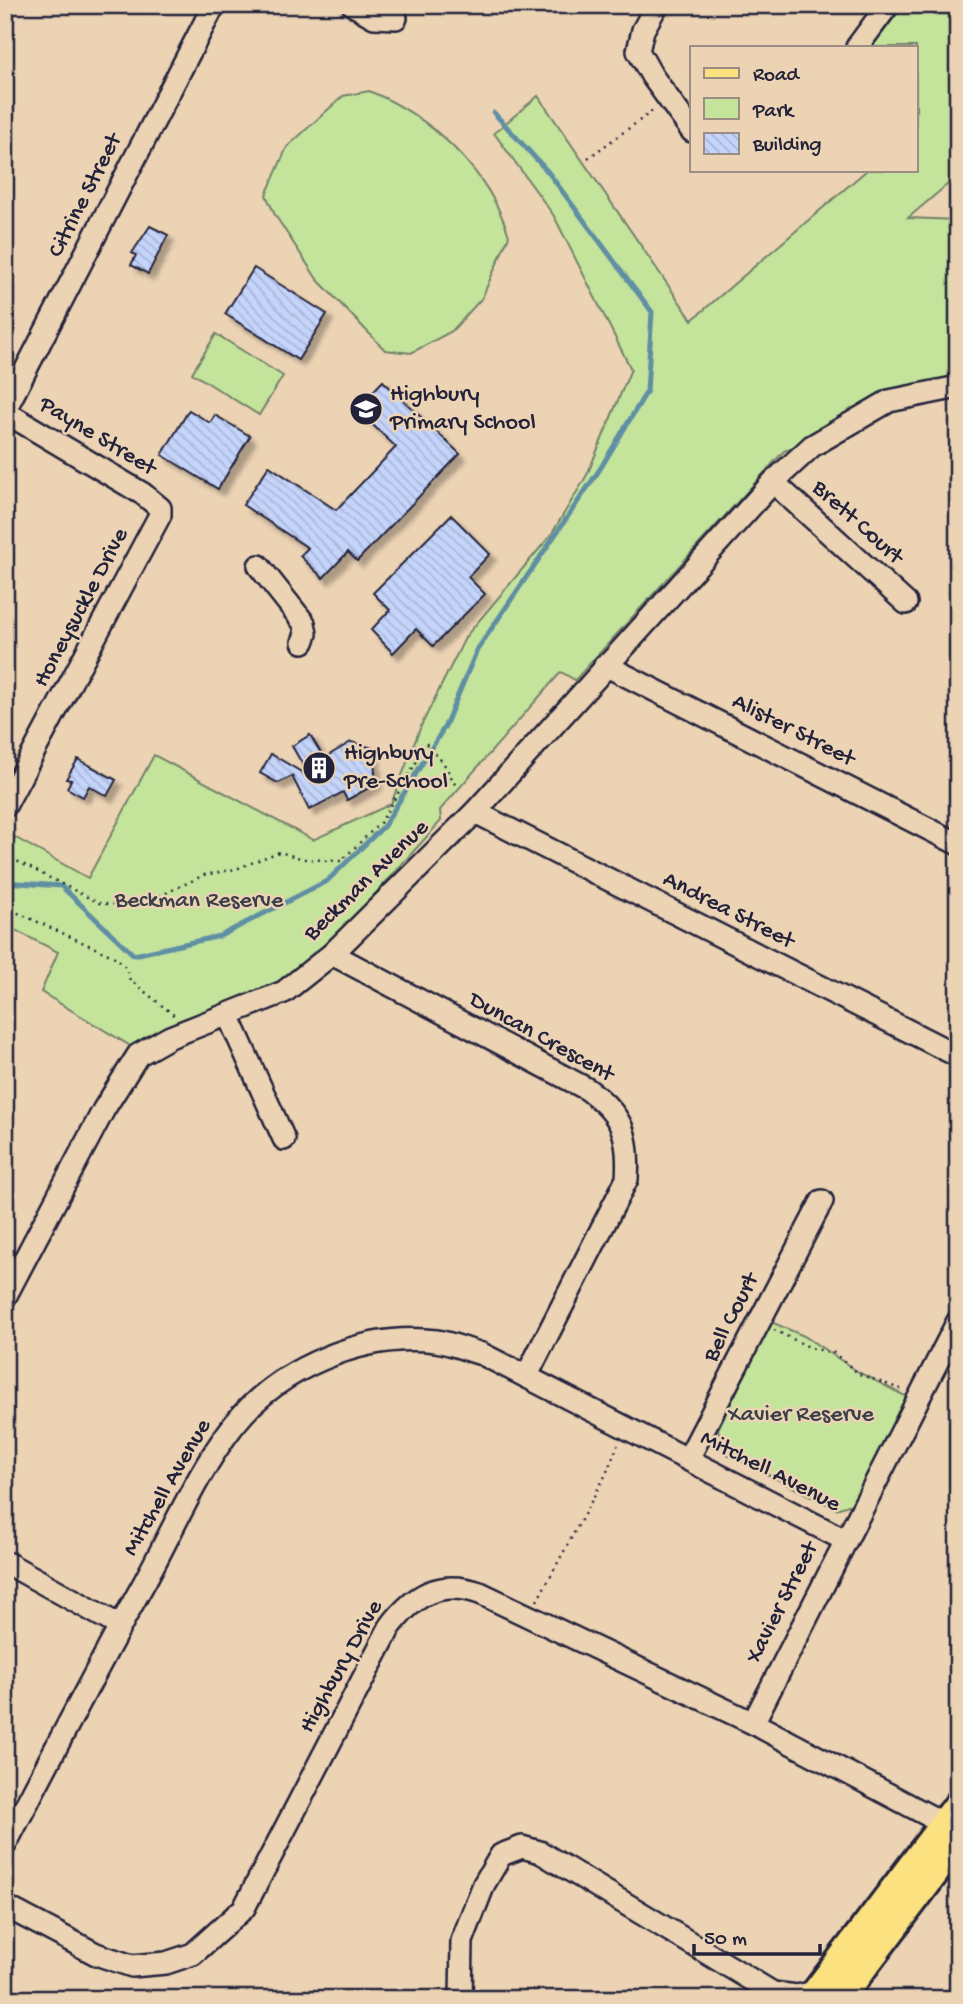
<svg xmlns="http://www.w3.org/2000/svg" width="963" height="2004" viewBox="0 0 963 2004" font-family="'Gochi Hand',sans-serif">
<defs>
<pattern id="building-back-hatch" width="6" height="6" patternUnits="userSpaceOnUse" patternTransform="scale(1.75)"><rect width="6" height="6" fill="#c4d4fa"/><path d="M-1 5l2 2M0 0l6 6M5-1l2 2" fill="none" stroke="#a8b6d7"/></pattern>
<filter id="shadow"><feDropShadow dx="6" dy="6" stdDeviation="2" flood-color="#0004"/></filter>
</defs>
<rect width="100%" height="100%" fill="#ecd3b4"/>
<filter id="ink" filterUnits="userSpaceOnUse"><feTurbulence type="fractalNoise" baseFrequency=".0143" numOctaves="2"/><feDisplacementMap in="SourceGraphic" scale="14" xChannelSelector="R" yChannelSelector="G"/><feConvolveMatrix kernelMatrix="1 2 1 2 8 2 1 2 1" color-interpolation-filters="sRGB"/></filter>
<g filter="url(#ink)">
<g fill="#c4e39b" stroke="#73826b" stroke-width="2">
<polygon points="904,5 958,5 958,136 948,184 908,218 958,220 958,384 889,401 784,451 575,680 561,672 440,810 441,821 328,946 281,980 134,1048 41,992 58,952 5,925 5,832 88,878 154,755 313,840 391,804 421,726 466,636 551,535 587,475 631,369 554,216 494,133 538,96 692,320 867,170 916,170 916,47 872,47"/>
<path d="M369 91C431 116 489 171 509 236L482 298 452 331 411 353 385 350 317 279 275 215 266 195 287 147 343 96Z"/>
<polygon points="216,334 283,376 259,415 192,373"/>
<polygon points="771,1322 804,1336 860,1373 909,1398 852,1504 836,1509 727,1454 718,1429"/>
</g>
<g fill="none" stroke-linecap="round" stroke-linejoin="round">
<polyline stroke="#618fa4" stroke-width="5" points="5,882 61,886 134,955 220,936 327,881 384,826 445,726 477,650 600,469 647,391 652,312 548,172 494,113"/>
</g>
<g fill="url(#building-back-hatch)" stroke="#22223b" stroke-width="2" filter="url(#shadow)">
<polygon points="150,226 168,235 148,274 131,265 136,255 132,253"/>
<polygon points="254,268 327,314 298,360 225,314"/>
<polygon points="383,381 460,454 357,561 348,552 323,578 300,556 308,548 243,505 269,466 336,510 396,447 356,409"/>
<polygon points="189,410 210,423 215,415 250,436 218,489 162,455"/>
<polygon points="451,515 490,554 468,577 485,594 433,646 416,629 393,653 371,630 390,610 373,593"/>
<polygon points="310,735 324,758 351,742 373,748 376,784 347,800 343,792 309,810 292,776 278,783 260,773 271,754 310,777 292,746"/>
<polygon points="78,759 116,780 107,796 89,786 83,797 67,788 71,780 66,779"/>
</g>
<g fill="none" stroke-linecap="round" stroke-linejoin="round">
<defs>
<g id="minor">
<polyline points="353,5 374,17 396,18"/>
<polyline points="657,5 643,30 638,51 652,76 692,131"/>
<polyline points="857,47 888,5"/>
<polyline points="5,410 214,5"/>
<polyline points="5,412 143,494 160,508 160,515 5,806"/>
<polyline points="773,482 906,603"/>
<polyline points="259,566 304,623 306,634 303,642"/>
<polyline points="605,665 958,844"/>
<polyline points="475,812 958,1056"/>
<path d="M332 954 587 1089C623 1115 630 1136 627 1179L527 1375"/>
<polyline points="228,1015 284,1139"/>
<polyline points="5,1297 104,1109 138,1055 170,1037 284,992 332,954 475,812 773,482 812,446 889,401 958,387"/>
<polyline points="688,1459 822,1201"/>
<polyline points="5,1562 120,1626"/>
<polyline points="753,1723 958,1321"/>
<path d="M5 1845C51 1758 96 1669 144 1583 172 1532 198 1471 233 1426 278 1368 363 1332 436 1341 451 1343 467 1350 482 1354L845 1540"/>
<path d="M5 1906 96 1954 132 1966 166 1963 193 1954 244 1908 390 1627C414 1595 439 1579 480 1593L753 1723 956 1830"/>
<polyline points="461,1999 462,1941 484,1884 501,1855 522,1847 540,1852 773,1993 797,1996 815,1992"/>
</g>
<g id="major">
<polyline points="810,1999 958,1804"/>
<polyline points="840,1999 958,1843"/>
</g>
</defs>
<use href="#minor" stroke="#22223b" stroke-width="26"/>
<use href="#major" stroke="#22223b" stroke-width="32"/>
<g stroke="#22223b" stroke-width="2.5" stroke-dasharray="2 5" stroke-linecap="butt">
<polyline points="588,158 654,110"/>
<polyline points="5,855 101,904 143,904 204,875 236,869 279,852 304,859 341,861 381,822 427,744 444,764 456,786"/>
<polyline points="5,907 117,958 125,967 130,980 175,1016"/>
<polyline points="774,1330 811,1348 834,1353 859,1374 903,1390"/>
<polyline points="537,1601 605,1476 618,1445"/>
</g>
<use href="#minor" stroke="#ecd3b4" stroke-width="21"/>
<use href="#major" stroke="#fbe180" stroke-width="26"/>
</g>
</g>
<defs>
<symbol id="school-disc" viewBox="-11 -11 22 22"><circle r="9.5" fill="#22223b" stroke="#ecd3b4"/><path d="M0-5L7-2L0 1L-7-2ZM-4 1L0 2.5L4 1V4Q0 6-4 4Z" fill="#fff"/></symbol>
<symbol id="building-disc" viewBox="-11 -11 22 22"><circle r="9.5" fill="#22223b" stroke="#ecd3b4"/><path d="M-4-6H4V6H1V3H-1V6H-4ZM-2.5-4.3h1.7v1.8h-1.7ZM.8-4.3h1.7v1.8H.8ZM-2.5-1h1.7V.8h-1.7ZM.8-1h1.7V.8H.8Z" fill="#fff"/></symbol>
</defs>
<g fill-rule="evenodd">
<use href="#school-disc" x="347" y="390" width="38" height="38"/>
<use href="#building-disc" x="300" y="749" width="38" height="38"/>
</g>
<g text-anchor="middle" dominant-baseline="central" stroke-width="5" stroke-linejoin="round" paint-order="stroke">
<g font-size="24" fill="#22223b" stroke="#ecd3b4">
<text transform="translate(86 196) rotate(-63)">Citrine Street</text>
<text transform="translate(97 437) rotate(31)">Payne Street</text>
<text transform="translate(857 523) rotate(42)">Brett Court</text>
<text transform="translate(82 608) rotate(-62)">Honeysuckle Drive</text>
<text transform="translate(793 731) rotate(27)">Alister Street</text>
<text transform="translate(367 881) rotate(-44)">Beckman Avenue</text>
<text transform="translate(728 911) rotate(27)">Andrea Street</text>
<text transform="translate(541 1038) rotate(29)">Duncan Crescent</text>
<text transform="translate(732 1318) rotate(-63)">Bell Court</text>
<text transform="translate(770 1472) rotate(27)">Mitchell Avenue</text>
<text transform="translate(168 1488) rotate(-60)">Mitchell Avenue</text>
<text transform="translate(783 1603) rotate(-63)">Xavier Street</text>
<text transform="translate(342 1667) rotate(-61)">Highbury Drive</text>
</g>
<g font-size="24" fill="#22223b" stroke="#ecd3b4" text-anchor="start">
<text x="390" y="395">Highbury<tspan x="390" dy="28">Primary School</tspan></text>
<text x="344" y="754">Highbury<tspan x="344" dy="28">Pre-School</tspan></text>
</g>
<g font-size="24" fill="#3a3f49" stroke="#ecd3b4">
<text x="199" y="901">Beckman Reserve</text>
<text x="801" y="1415">Xavier Reserve</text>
</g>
</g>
<rect width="963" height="2004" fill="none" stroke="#ecd3b4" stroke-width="28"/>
<rect x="14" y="14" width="935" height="1976" fill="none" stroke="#22223b" stroke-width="2.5" filter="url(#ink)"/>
<rect x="690" y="46" width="228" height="126" fill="#ecd3b4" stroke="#9b8c84" stroke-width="2"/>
<rect x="704" y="68" width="35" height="10" fill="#fbe180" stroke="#9b8c84" stroke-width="2"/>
<text x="753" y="80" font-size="21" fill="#22223b">Road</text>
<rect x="704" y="98" width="35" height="21" fill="#c4e39b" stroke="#9b8c84" stroke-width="2"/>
<text x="753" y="116" font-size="21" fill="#22223b">Park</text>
<rect x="704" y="133" width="35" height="21" fill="url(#building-back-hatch)" stroke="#9b8c84" stroke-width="2"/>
<text x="753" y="150" font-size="21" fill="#22223b">Building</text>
<path d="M694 1944v10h126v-10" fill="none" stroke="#22223b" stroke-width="3.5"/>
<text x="704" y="1944" font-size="21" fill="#22223b" stroke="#ecd3b4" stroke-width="5" paint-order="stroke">50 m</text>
</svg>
